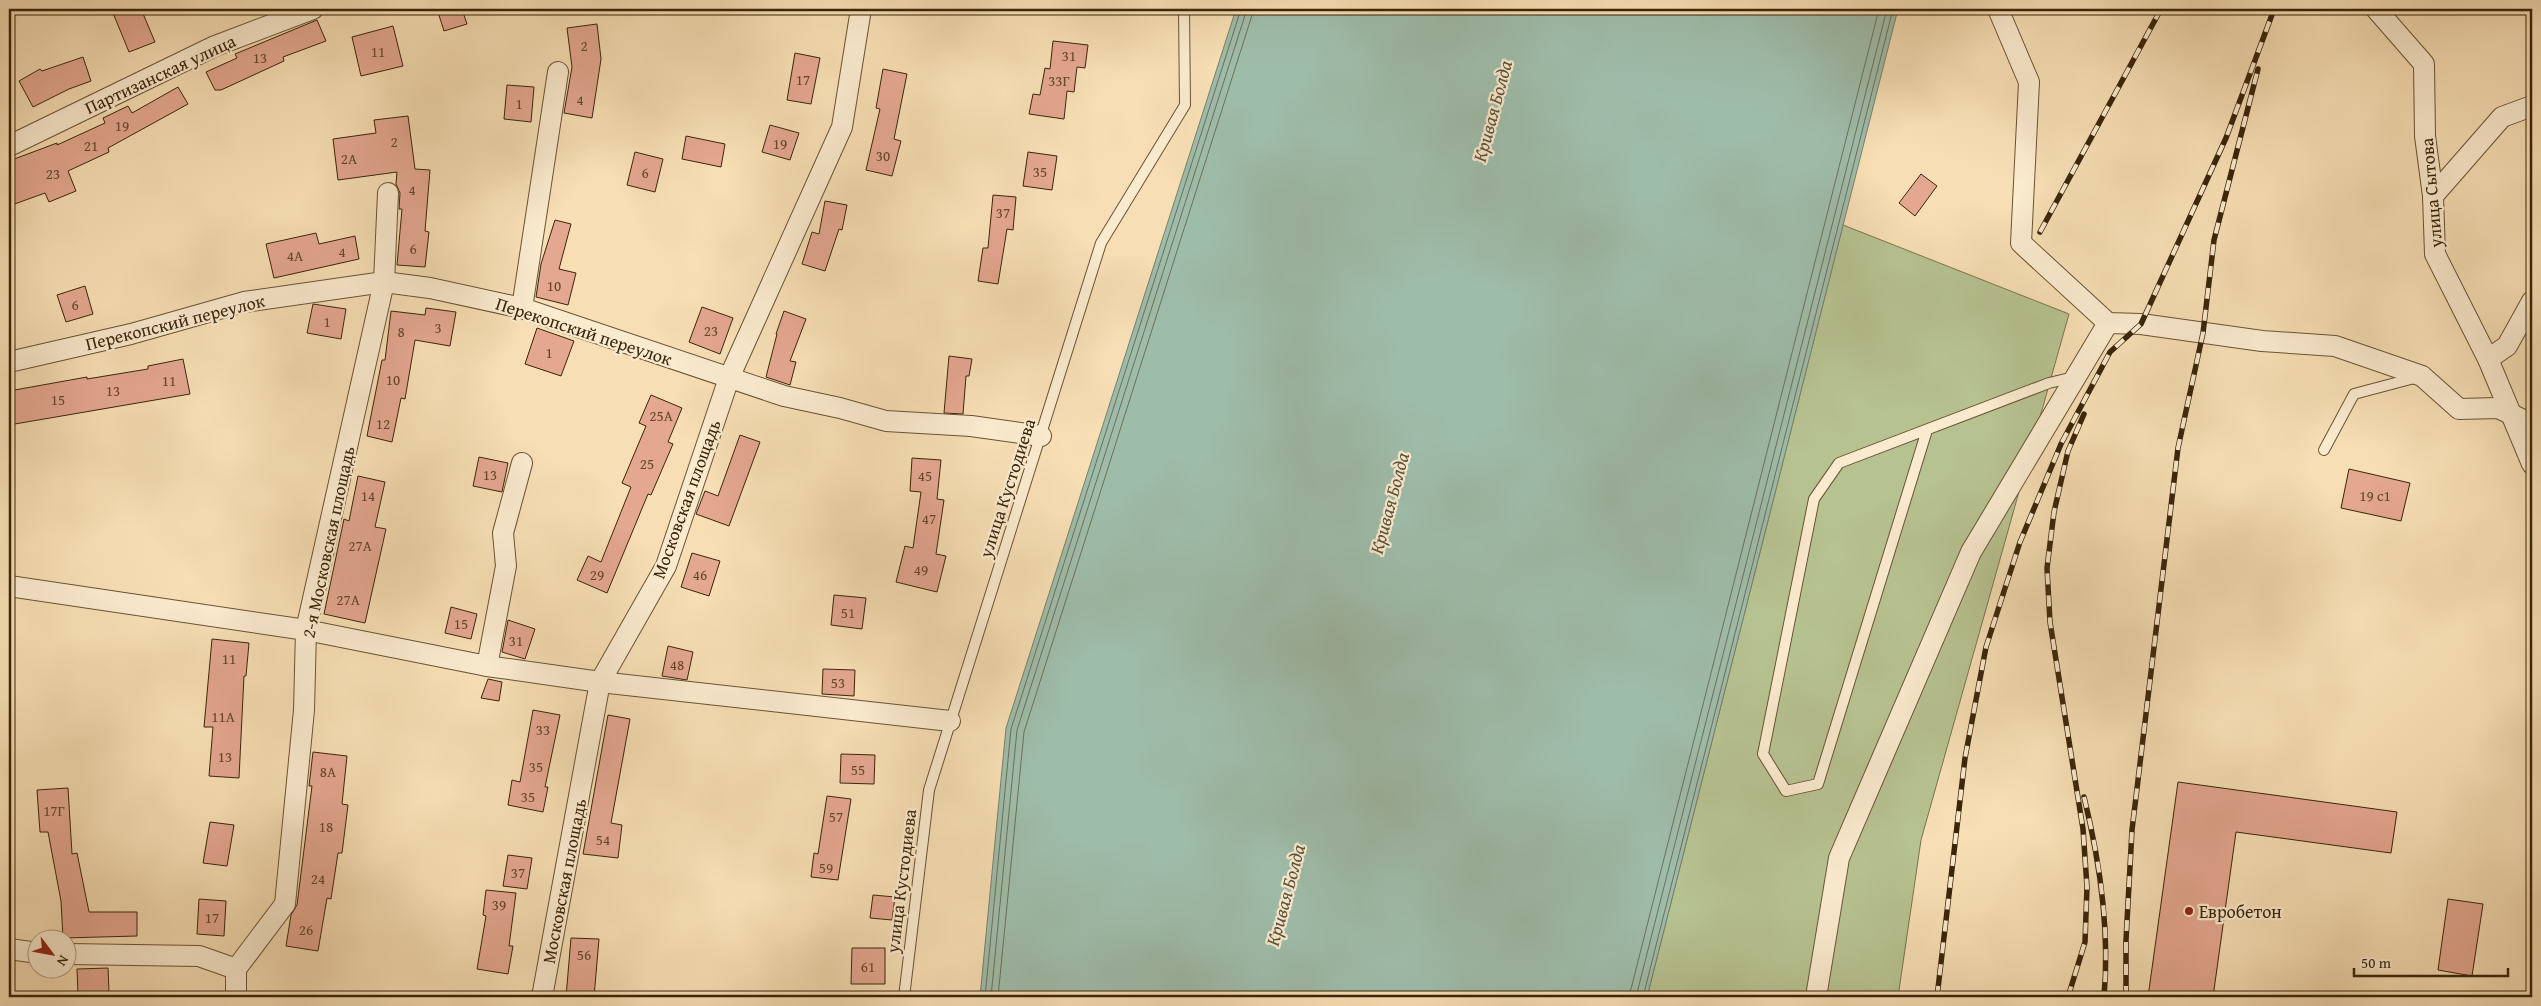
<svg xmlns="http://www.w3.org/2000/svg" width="2541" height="1006" viewBox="0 0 2541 1006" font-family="'Gentium Book Plus',serif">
<rect width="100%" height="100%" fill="#f7deb4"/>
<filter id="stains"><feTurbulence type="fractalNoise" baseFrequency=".004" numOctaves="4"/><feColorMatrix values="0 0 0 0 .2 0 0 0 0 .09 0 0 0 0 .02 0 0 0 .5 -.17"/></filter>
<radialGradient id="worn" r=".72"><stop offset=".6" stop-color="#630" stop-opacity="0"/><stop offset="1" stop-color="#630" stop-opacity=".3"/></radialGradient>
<polygon fill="#b7c291" stroke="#78744e" points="1843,225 2069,314 1921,840 1898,997 1647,997"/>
<polygon fill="#9ebcaa" stroke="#76806a" points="1236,9 1898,9 1647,997 980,997 1006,728"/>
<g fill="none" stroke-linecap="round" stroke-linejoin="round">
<g stroke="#6c705a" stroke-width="1">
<polyline points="985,997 1011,729 1241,9"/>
<polyline points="991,997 1017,730 1247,9"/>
<polyline points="998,997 1024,732 1254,9"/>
<polyline points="1629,997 1879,9"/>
<polyline points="1636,997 1887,9"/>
<polyline points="1643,997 1893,9"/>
</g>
</g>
<g fill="#e4a790" stroke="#3a250a">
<polygon points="123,9 141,9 155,42 129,52 113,13"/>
<polygon points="437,9 462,9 467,24 444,31"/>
<polygon points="317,20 326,41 283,57 284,61 221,90 215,90 206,72 237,58 235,54"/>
<polygon points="597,24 601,59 592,118 564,113 572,67 567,28"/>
<polygon points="393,26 403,66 361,76 352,37"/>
<polygon points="1053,41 1088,45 1085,68 1077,67 1074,92 1067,91 1064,119 1029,114 1033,94 1040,95 1045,68 1050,69"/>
<polygon points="795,53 820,58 811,104 787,100"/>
<polygon points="83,57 91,81 69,89 33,107 19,81 40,69 42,71"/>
<polygon points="883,69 907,74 894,139 901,141 892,176 866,170 880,109 876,108"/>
<polygon points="507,85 534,87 531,122 504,119"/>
<polygon points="178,87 188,104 108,148 109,152 68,171 76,191 49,202 45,193 9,206 9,161 57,143 57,145 105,123 103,118 128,106 132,113"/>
<polygon points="408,116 415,169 430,170 425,231 429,232 425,267 397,265 402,209 399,209 400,193 396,184 397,172 338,180 333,139 376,133 374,120"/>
<polygon points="770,125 799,133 790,160 762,152"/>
<polygon points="686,136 725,144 721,167 682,159"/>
<polygon points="635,152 663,159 655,192 627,185"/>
<polygon points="1028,152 1057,156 1052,190 1023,186"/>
<polygon points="1921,174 1937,186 1915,216 1899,203"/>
<polygon points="993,195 1016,197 1013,230 1007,229 998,284 978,281 983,248 988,248"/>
<polygon points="825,201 847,205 842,230 839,229 825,271 802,264 812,232 819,234"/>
<polygon points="555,220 571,224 559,269 576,273 568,305 536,297 541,264"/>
<polygon points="316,233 319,244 355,236 359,259 274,278 266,244"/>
<polygon points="85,286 93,314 66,322 57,295"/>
<polygon points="313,304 346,309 341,339 307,333"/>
<polygon points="702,307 733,318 720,354 689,342"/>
<polygon points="426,308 456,312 450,346 415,340 405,399 401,398 392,442 367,436 382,360 385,360 391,311 425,315"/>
<polygon points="784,311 806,319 790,361 796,362 790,385 766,377 777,334 776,334"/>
<polygon points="537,328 574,341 561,376 525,364"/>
<polygon points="949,356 972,359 969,376 966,376 963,414 944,413"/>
<polygon points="183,359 190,394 9,425 9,391 87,377 87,379 148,369 148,366"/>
<polygon points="651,395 682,408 668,442 673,444 651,495 648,494 607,593 577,580 588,556 601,562 631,487 622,483 646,426 639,423"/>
<polygon points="740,435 760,442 729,526 696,514 705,491 718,496"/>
<polygon points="479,457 508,463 502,492 473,486"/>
<polygon points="912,458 941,460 937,499 944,500 936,554 946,556 937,592 896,582 905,546 913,548 921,492 910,491"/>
<polygon points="2349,469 2410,483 2401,521 2341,508"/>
<polygon points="358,476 385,482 375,527 386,529 365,623 324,614 344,519 349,521"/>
<polygon points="692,553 720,561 709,596 681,587"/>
<polygon points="834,595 866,598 862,629 831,625"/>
<polygon points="451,607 477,614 471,639 445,633"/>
<polygon points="508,620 535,629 525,659 502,652"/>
<polygon points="212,639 249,643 246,676 244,676 239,778 209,776 213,727 204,727"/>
<polygon points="668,646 693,652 687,680 662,676"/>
<polygon points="823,669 855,670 854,696 822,694"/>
<polygon points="488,679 502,682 499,701 481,698"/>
<polygon points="533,710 560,715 545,787 548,787 543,812 508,805 512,780 520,782"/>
<polygon points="608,715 630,719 611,823 622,825 618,858 583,854"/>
<polygon points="313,752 347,756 342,804 348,805 342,853 338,853 331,899 327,898 318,951 286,946 291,915 297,905 312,786 309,786"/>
<polygon points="841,754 875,755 874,784 840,783"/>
<polygon points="2178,782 2397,812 2391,853 2236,832 2213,997 2148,997"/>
<polygon points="68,788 72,854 77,853 89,912 137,912 137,936 63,938 61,901 48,832 40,832 37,790"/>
<polygon points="827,796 851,799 838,880 811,877 814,853 818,854"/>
<polygon points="210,822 234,825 227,866 203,863"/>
<polygon points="508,855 532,858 527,889 503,886"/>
<polygon points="486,890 516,893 509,946 513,946 508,974 477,969 486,916 483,915"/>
<polygon points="873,895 895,897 892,920 870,918"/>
<polygon points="199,899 226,901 224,936 197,934"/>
<polygon points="2448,899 2483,904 2472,976 2438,970"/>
<polygon points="571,938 599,939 594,997 566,997"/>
<polygon points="852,948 885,948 885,984 851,984"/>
<polygon points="108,968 109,993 78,995 77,969"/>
</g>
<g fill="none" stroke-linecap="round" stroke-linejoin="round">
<defs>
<g id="service">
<polyline points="1927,430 1818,784 1786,791 1763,754 1814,499 1839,463 2049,383 2074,377"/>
<polyline points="2324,450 2354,394 2418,377"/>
<polyline points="904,997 929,790 1101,243 1185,105 1184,9"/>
</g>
<g id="minor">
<polyline points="1998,9 2029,82 2021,243 2108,323 2141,324 2262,341 2335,346 2422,376 2459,409 2498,408 2532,424"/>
<polyline points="2376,9 2424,64 2425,136 2433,196 2435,254 2488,359 2532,464"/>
<polyline points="9,146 215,46 313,9"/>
<polyline points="2433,196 2502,117 2532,106"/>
<polyline points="522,308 558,72"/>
<polyline points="2488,359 2507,346 2532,301"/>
<polyline points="9,362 131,334 244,302 384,282 430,288 522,308 784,396 840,408 886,421 971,426 1041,436"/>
<polyline points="9,586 306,630 487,666 600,682 950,721"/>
<polyline points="487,666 506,566 503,533 522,463"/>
<polyline points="9,949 38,953"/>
<polyline points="68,954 199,956 236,969"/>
<polyline points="236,997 236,969 285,904 304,710 306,630 384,282 388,193"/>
<polyline points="542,997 600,682 666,566 729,378 842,127 861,9"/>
<polyline points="1816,997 1839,858 1971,552 2108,323"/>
</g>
</defs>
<use href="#service" stroke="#695334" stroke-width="12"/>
<use href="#minor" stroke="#695334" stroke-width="22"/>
<use href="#service" stroke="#faeace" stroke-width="10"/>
<use href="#minor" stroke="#faeace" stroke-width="20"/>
<defs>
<g id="rail">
<polyline points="2040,232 2161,9"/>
<path d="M2084 797C2100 862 2110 930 2104 997"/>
<polyline points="1937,997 1965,758 1986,647 2020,542 2061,444 2110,352 2141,324 2226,138 2273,12"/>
<polyline points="2068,997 2085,942 2087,887 2083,829 2050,622 2047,568 2054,512 2068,451 2084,414"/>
<polyline points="2126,997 2126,940 2132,830 2178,448 2203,333 2214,240 2258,69"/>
</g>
</defs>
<use href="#rail" stroke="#3a250a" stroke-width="5.5"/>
<use href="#rail" stroke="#faeace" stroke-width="4" stroke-dasharray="11" stroke-linecap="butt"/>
</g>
<circle fill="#8f2418" stroke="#faeace" stroke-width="2" cx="2189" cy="911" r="5"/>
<g text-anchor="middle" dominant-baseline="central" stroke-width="4.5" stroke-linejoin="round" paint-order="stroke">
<g font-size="15" fill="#64462c">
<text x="584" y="45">2</text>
<text x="378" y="51">11</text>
<text x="1069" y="55">31</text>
<text x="260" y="57">13</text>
<text x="803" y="79">17</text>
<text x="1059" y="80">33Г</text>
<text x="580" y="99">4</text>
<text x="519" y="103">1</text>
<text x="122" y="125">19</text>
<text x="394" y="141">2</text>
<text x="780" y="143">19</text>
<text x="91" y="145">21</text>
<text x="883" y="155">30</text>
<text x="349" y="158">2А</text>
<text x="1040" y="171">35</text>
<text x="645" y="172">6</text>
<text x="53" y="173">23</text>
<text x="412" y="189">4</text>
<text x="1003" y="212">37</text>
<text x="413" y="248">6</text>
<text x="342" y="251">4</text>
<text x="295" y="255">4А</text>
<text x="554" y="285">10</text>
<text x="75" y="304">6</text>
<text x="327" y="321">1</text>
<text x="438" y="327">3</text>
<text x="711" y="330">23</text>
<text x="401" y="331">8</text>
<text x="549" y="352">1</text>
<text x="393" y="379">10</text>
<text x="169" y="380">11</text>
<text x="113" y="390">13</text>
<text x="58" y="399">15</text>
<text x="661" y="415">25А</text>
<text x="383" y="423">12</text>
<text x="647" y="463">25</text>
<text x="490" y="474">13</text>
<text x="925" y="475">45</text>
<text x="368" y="495">14</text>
<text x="2375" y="495">19 с1</text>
<text x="929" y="518">47</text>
<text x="360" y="545">27А</text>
<text x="921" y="569">49</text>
<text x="597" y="574">29</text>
<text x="700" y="574">46</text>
<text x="348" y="599">27А</text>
<text x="848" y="612">51</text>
<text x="461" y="623">15</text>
<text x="516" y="640">31</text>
<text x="229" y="658">11</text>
<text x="677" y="664">48</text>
<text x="838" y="682">53</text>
<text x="223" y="716">11А</text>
<text x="543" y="729">33</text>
<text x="225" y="756">13</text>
<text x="536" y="766">35</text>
<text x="858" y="769">55</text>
<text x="328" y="771">8А</text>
<text x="528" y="796">35</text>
<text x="54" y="810">17Г</text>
<text x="836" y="816">57</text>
<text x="326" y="826">18</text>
<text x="603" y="839">54</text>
<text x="826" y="867">59</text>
<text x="518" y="872">37</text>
<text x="318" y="878">24</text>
<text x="499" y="904">39</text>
<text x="212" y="917">17</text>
<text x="306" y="929">26</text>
<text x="584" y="954">56</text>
<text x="868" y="966">61</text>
</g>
<g font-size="18" fill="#3a250a" stroke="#faeace">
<text transform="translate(160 74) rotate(-25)">Партизанская улица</text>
<text transform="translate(2431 193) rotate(-95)">улица Сытова</text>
<text transform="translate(175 322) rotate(-14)">Перекопский переулок</text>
<text transform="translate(584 331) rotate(18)">Перекопский переулок</text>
<text transform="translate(1007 488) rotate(-72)">улица Кустодиева</text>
<text transform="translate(686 499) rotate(-70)">Московская площадь</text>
<text transform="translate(328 542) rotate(-78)">2-я Московская площадь</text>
<text transform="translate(564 881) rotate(-79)">Московская площадь</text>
<text transform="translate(901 881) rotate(-83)">улица Кустодиева</text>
</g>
<g font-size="18" fill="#3a250a" stroke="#faeace" text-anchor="start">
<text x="2199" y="911">Евробетон</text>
</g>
<g font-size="19" font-style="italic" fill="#58523a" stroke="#faeace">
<text transform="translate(1492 111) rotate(-75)">Кривая Болда</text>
<text transform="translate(1389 503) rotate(-75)">Кривая Болда</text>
<text transform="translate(1285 895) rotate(-75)">Кривая Болда</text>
</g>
</g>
<rect width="2541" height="1006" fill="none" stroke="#f7deb4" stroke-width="30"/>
<rect x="10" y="10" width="2521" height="986" fill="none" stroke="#3a250a" stroke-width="2.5"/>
<rect x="15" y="15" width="2511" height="976" fill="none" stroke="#3a250a"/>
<g transform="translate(52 954) rotate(122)"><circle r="24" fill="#faeace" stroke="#ad9b80"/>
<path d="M0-4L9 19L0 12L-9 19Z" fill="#8f2418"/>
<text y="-8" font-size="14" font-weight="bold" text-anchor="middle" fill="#3a250a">N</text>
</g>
<path d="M2354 968v8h154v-8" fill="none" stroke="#3a250a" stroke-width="2.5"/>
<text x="2361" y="968" font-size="15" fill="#3a250a" stroke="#faeace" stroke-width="4" paint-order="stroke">50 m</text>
<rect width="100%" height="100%" filter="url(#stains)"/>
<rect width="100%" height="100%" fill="url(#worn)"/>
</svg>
